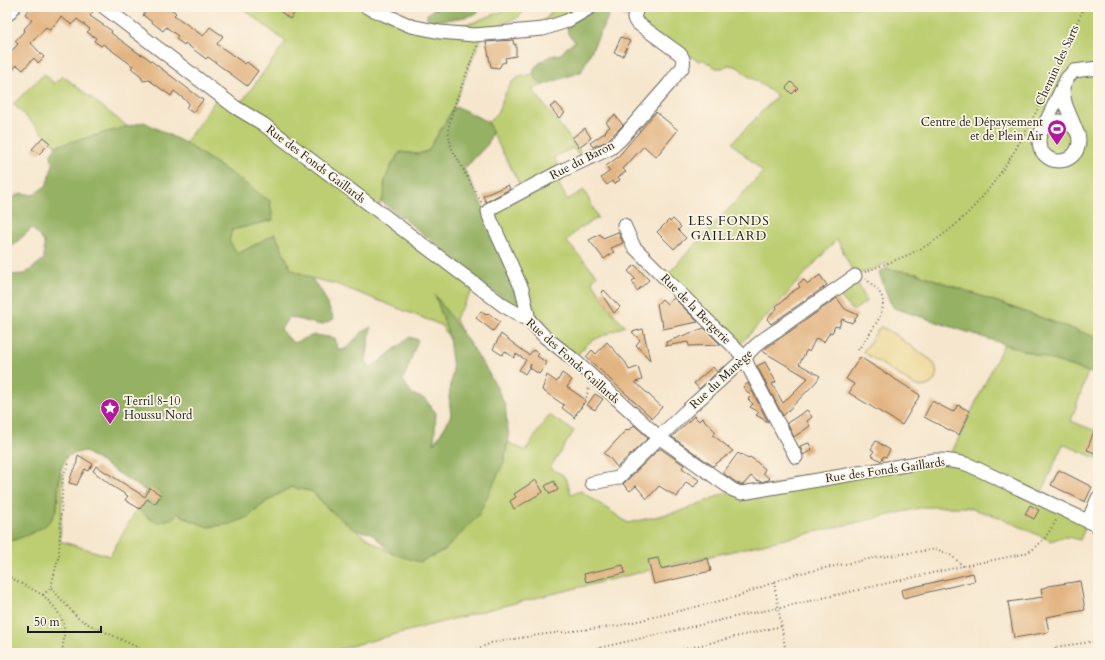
<svg xmlns="http://www.w3.org/2000/svg" width="1105" height="660" viewBox="0 0 1105 660" font-family="Cardo,serif">
<rect width="100%" height="100%" fill="#fcf5e5"/>
<filter id="ink" filterUnits="userSpaceOnUse"><feTurbulence type="fractalNoise" baseFrequency=".025" numOctaves="2"/><feDisplacementMap in="SourceGraphic" scale="8" xChannelSelector="R" yChannelSelector="G"/><feConvolveMatrix kernelMatrix="1 2 1 2 8 2 1 2 1" color-interpolation-filters="sRGB"/></filter>
<filter id="wash" filterUnits="userSpaceOnUse"><feTurbulence type="fractalNoise" baseFrequency=".012" numOctaves="4" result="noise"/><feDisplacementMap in="SourceGraphic" scale="16" xChannelSelector="R" yChannelSelector="G"/><feGaussianBlur stdDeviation="0.9" result="paint"/><feColorMatrix in="noise" values="0 0 0 0 0 0 0 0 0 0 0 0 0 0 0 0 0 1.4 0 .05"/><feComposite in="paint" operator="in"/></filter>
<g filter="url(#wash)">
<rect width="100%" height="100%" fill="#f6e6cd"/>
<g fill="#bcce71" stroke="#6c7546">
<polygon points="241,7 367,7 411,26 448,27 472,23 500,12 509,9 510,7 526,7 519,17 479,34 482,34 453,109 428,151 418,154 400,152 391,166 384,183 385,196 381,201 377,210 473,290 455,318 463,334 449,337 441,325 336,284 311,278 291,269 275,234 237,254 229,241 232,230 273,220 229,172 185,143 219,95 235,107 243,100 286,42"/>
<polygon points="555,7 591,7 534,26 547,18"/>
<polygon points="622,7 1098,7 1098,338 916,273 887,269 888,263 855,276 837,239 736,349 665,277 763,172 732,143 777,96 756,80 746,75 739,68 735,66 728,65 723,68 716,68 702,59 700,62 619,13"/>
<polygon points="44,74 55,84 63,76 128,127 56,146 13,104"/>
<polygon points="533,74 536,79 543,85 532,89 586,159 582,160 573,148 554,157 561,171 554,174 567,200 584,190 598,218 580,228 566,241 597,275 592,281 612,312 625,326 591,341 573,359 548,333 538,318 491,208 523,191 492,132 488,122 497,114 505,94 512,82 519,77"/>
<polygon points="856,280 867,301 853,311 837,293"/>
<path d="M1004 344 1088 372 1095 366 1098 360V376L1088 372 1071 421 1098 432V459L1063 444 1039 498 1088 521 1080 540C1067 536 1063 536 1051 541L999 517 966 507H924L650 570 487 610 325 653H7V541L15 540 57 509 60 473 63 475 60 541 110 556 137 508 147 517 178 513 192 521 248 517 267 501 291 487 313 492 328 509 368 539 393 554 503 464 508 442 525 451 549 415 574 431 550 468 563 475 567 481 571 494 581 491 628 523 681 511 733 490 948 460Z"/>
</g>
<g fill="#95b163" stroke="#586640">
<path d="M454 7H481C480 10 478 12 475 14 467 18 438 21 429 21L427 18V14L432 10Z"/>
<polygon points="591,7 622,7 619,13 612,9 581,72 543,85 536,79 533,74 535,67 542,61 550,56 561,54 569,45 575,42 568,33 567,27"/>
<path d="M458 107 488 122 492 132 488 144 464 169 482 205 488 211 520 300 518 304 514 306 480 282 431 240 381 201C387 192 383 191 385 182 387 171 394 162 400 152L418 154 428 151 453 109Z"/>
<path d="M144 122 185 143 229 172 270 201 273 220 232 230 229 241 238 254 275 234 291 269 311 278 322 292 334 319 321 325 289 317 281 329 293 343 314 335 335 338 339 351 347 348 361 333 371 327 366 361 371 368 410 337 418 340 403 380 412 394 425 399 436 413 434 444 446 425 451 415 449 397 453 369 449 337 435 295 463 334 485 367 496 386 505 405 509 439 503 464 478 516 445 550 420 562 393 554 371 533 355 530 328 509 313 492 291 487 267 501 248 517 231 524 208 527 192 521 178 513 173 518 157 523 147 517 137 508 146 491 84 451 67 456C64 462 61 468 60 474 55 500 64 518 34 532 25 536 17 540 7 541V275L25 274 44 259V242L32 228 7 251V205L15 196 21 193 33 195 46 186 53 165 51 155 56 146Z"/>
<path d="M887 269 916 273 1098 338C1098 350 1101 365 1089 372L894 308 890 302 879 273 882 270Z"/>
</g>
<path fill="#eeda9e" stroke="#857b5d" d="M880 327 883 328 891 332 931 360C944 374 932 392 914 385L863 352Z"/>
<g id="blocks">
<g fill="#e2b481">
<polygon points="31,7 96,7 90,16 112,31 111,33 141,55 142,54 203,100 193,113 186,108 189,103 174,91 171,96 149,80 143,81 140,75 131,68 133,66 103,44 101,46 94,41 96,38 87,32 90,29 77,19 72,25 61,17 50,30 46,27 31,43 44,57 38,63 34,58 23,70 17,65 7,76 7,56 18,44 15,41 25,30 24,29 32,20 25,14"/>
<polygon points="149,7 169,7 176,13 174,15 203,36 210,27 223,36 217,44 245,64 247,62 258,71 247,86 208,57 206,59 185,43 184,45 176,39 178,36 166,27 163,31 143,15"/>
<polygon points="275,7 299,7 290,19"/>
<polygon points="621,37 630,41 623,56 614,53"/>
<polygon points="513,40 514,45 516,44 516,56 505,58 506,62 502,63 499,68 491,67 486,42"/>
<polygon points="791,82 798,88 792,94 786,88"/>
<polygon points="556,103 565,113 559,118 550,107"/>
<polygon points="656,112 678,130 656,157 644,146 623,169 626,172 618,177 620,180 614,184 612,181 607,185 601,178 610,171 606,166 617,158"/>
<polygon points="615,115 623,125 607,141 593,147 590,143 606,132 605,131 610,127 606,122"/>
<polygon points="585,128 591,138 579,147 572,138"/>
<polygon points="43,137 50,143 39,154 32,149"/>
<polygon points="508,185 510,189 486,202 483,196"/>
<polygon points="673,219 681,227 678,230 686,238 674,249 657,232 669,220 670,222"/>
<polygon points="618,232 623,243 611,248 614,252 604,259 589,240 600,234 603,238"/>
<polygon points="635,265 649,280 637,291 632,281 635,279 628,271"/>
<polygon points="820,275 827,285 771,324 767,319 777,308 776,306 785,299 789,294 800,287 798,284 804,280 808,284"/>
<polygon points="604,290 620,307 614,313 601,293"/>
<polygon points="674,298 698,322 663,329 662,320 660,320 657,304 662,299 667,304"/>
<polygon points="837,298 845,309 858,315 854,321 853,321 852,323 842,319 839,327 835,326 832,333 830,332 824,342 816,338 809,352 807,350 799,364 820,376 816,382 783,416 757,366 765,362 776,382 772,384 783,403 808,378 762,351"/>
<polygon points="481,311 486,315 488,313 500,322 493,331 476,318"/>
<polygon points="704,328 721,345 689,346 688,342 666,346 666,342"/>
<polygon points="643,329 645,338 650,360 636,345 640,340 632,332"/>
<polygon points="501,334 529,355 533,350 539,354 537,356 547,363 539,374 530,368 531,364 525,374 519,370 526,360 516,354 514,358 505,351 502,355 493,349"/>
<polygon points="607,342 626,363 629,370 638,367 642,380 635,382 662,407 652,418 586,357 592,350 596,354"/>
<polygon points="860,357 920,395 902,425 849,393 854,384 846,379"/>
<polygon points="724,366 699,389 694,383 713,367 717,372"/>
<polygon points="562,373 572,380 567,387 586,400 574,417 562,408 564,405 542,390 547,375 557,382"/>
<polygon points="748,383 768,422 756,415 759,412 750,407 753,404 748,399 751,396 743,387"/>
<polygon points="595,394 603,399 595,410 587,405"/>
<polygon points="932,401 953,412 958,405 969,411 967,414 969,415 959,435 924,417"/>
<polygon points="807,410 812,417 807,421 810,426 794,437 787,423"/>
<polygon points="694,416 699,421 702,418 716,432 713,435 733,451 713,466 672,437"/>
<polygon points="1097,423 1098,423 1098,454 1087,450"/>
<polygon points="634,425 648,438 617,467 608,456 604,454 627,429 628,430 629,429 630,430"/>
<polygon points="876,441 890,450 886,457 884,456 881,461 871,455 874,451 871,449"/>
<polygon points="809,443 812,450 803,455 800,446"/>
<polygon points="659,449 661,449 684,465 682,468 699,480 694,487 686,482 677,497 659,486 647,499 636,486 630,491 623,484"/>
<polygon points="738,453 741,455 742,454 748,459 750,457 753,459 765,469 763,473 770,479 768,480 761,482 758,480 757,481 751,476 744,484 742,485 737,483 723,473"/>
<polygon points="78,455 93,464 88,471 85,469 79,480 77,485 69,483 72,473 76,467"/>
<polygon points="96,466 145,497 150,488 161,495 155,504 147,499 140,509 125,500 128,496 112,486 93,471"/>
<polygon points="1059,470 1092,487 1085,502 1051,485"/>
<polygon points="536,480 543,492 514,509 510,501 516,497 514,494"/>
<polygon points="554,481 558,490 550,494 545,486"/>
<polygon points="1030,505 1039,510 1034,519 1025,514"/>
<polygon points="658,558 661,569 708,558 711,571 654,584 648,560"/>
<polygon points="623,565 625,573 586,582 584,574"/>
<polygon points="973,573 975,581 903,598 901,590"/>
<polygon points="1080,581 1085,610 1046,617 1049,632 1014,638 1008,602 1043,597 1041,589 1048,586"/>
</g>
</g>
</g>
<g filter="url(#ink)">
<use href="#blocks" fill-opacity="0" stroke="#68635a" stroke-width="1"/>
<g fill="none" stroke-linecap="round" stroke-linejoin="round">
<defs>
<g id="minor">
<path d="M104 7 235 107 263 124 479 287 504 306 529 320 545 337 573 359 660 438 733 490 741 493 748 492 935 460C947 460 957 461 969 465L1098 526"/>
<polyline points="367,7 411,26 440,32 474,35 543,29 567,21 591,7"/>
<polyline points="7,15 14,7"/>
<path d="M1063 86C1062 102 1071 116 1076 130"/>
<circle cx="1059" cy="141" r="20"/>
<polyline points="1042,130 1067,78 1074,71 1098,68"/>
<polyline points="624,225 634,247 745,358 748,366 796,457"/>
<path d="M529 320 522 289 489 216 488 211 491 208 561 171 611 148 620 140 669 84 678 72C685 67 685 60 680 54L636 22 634 18 637 7"/>
<path d="M592 483 618 478 685 412 745 358C754 344 770 335 783 326 806 309 831 293 855 276"/>
<polyline points="1088,521 1098,498"/>
</g>
</defs>
<use href="#minor" stroke="#68635a" stroke-width="15"/>
<g stroke="#68635a" stroke-width="2" stroke-dasharray="1 3" stroke-linecap="butt">
<polyline points="477,46 453,109 448,129 451,147 481,202"/>
<path d="M865 272C890 262 915 254 937 239 1009 190 1049 85 1084 7"/>
<path d="M858 350C867 336 890 311 881 295 877 288 871 284 866 279"/>
<polyline points="574,418 586,399 589,387"/>
<polyline points="7,576 43,595 56,609 62,619 64,627 64,638 62,653"/>
<polyline points="774,582 786,653"/>
<polyline points="51,588 78,618 88,624 139,648"/>
<polyline points="43,595 51,587 59,555 63,475 69,463"/>
<polyline points="391,652 403,653"/>
<polyline points="409,653 444,650 470,652"/>
<polyline points="469,653 491,643 538,635 617,626 736,597 774,582 796,574 874,558 937,549 952,556 963,566"/>
<polyline points="577,653 752,613 779,608 963,566 1023,554 1032,550 1038,545 1045,538 1057,519"/>
<polyline points="667,653 782,626"/>
<polyline points="766,653 785,648"/>
<polyline points="1057,653 1055,647 1098,641"/>
</g>
<use href="#minor" stroke="#fff" stroke-width="13"/>
</g>
</g>
<defs>
<symbol id="stadium-pin" viewBox="-11 -11 22 30"><path d="M0 17L-7.5 6A9.5 9.5 0 1 1 7.5 6Z" fill="#b5179e" stroke="#fcf5e5"/><path d="M0-5a6.5 5 0 1 0 0 10a6.5 5 0 1 0 0-10ZM-3.5-1.8h7v3.6h-7Z" fill="#fff"/></symbol>
<symbol id="sight-pin" viewBox="-11 -11 22 30"><path d="M0 17L-7.5 6A9.5 9.5 0 1 1 7.5 6Z" fill="#b5179e" stroke="#fcf5e5"/><path d="M0-6L1.8-2.2L6-1.7L2.9 1.2L3.7 5.4L0 3.3L-3.7 5.4L-2.9 1.2L-6-1.7L-1.8-2.2Z" fill="#fff"/></symbol>
</defs>
<g fill-rule="evenodd">
<use href="#stadium-pin" x="1046" y="118" width="22" height="30"/>
<use href="#sight-pin" x="99" y="397" width="22" height="30"/>
</g>
<g text-anchor="middle" dominant-baseline="central" stroke-width="3.5" stroke-linejoin="round" paint-order="stroke">
<g font-size="12" fill="#1c1c1c" stroke="#fcf5e5">
<text transform="translate(1057 65) rotate(-65)">Chemin des Sarts</text>
<text transform="translate(582 160) rotate(-27)">Rue du Baron</text>
<text transform="translate(316 164) rotate(37)">Rue des Fonds Gaillards</text>
<text transform="translate(696 309) rotate(45)">Rue de la Bergerie</text>
<text transform="translate(573 361) rotate(42)">Rue des Fonds Gaillards</text>
<text transform="translate(721 379) rotate(-43)">Rue du Manège</text>
<text transform="translate(885 470) rotate(-8)">Rue des Fonds Gaillards</text>
</g>
<g font-size="12" fill="#1c1c1c" stroke="#fcf5e5" text-anchor="end">
<text x="1043" y="122">Centre de Dépaysement<tspan x="1043" dy="14">et de Plein Air</tspan></text>
<text x="124" y="401" text-anchor="start">Terril 8-10<tspan x="124" dy="14">Houssu Nord</tspan></text>
</g>
<g font-size="13" letter-spacing="1" fill="#1c1c1c" stroke="#fcf5e5">
<text x="729" y="221">LES FONDS<tspan x="729" dy="15">GAILLARD</tspan></text>
</g>
</g>
<rect width="1105" height="660" fill="none" stroke="#fcf5e5" stroke-width="24"/>
<path d="M28 626v6h73v-6" fill="none" stroke="#1c1c1c" stroke-width="2"/>
<text x="34" y="626" font-size="12" fill="#1c1c1c" stroke="#fcf5e5" stroke-width="3" paint-order="stroke">50 m</text>
</svg>
